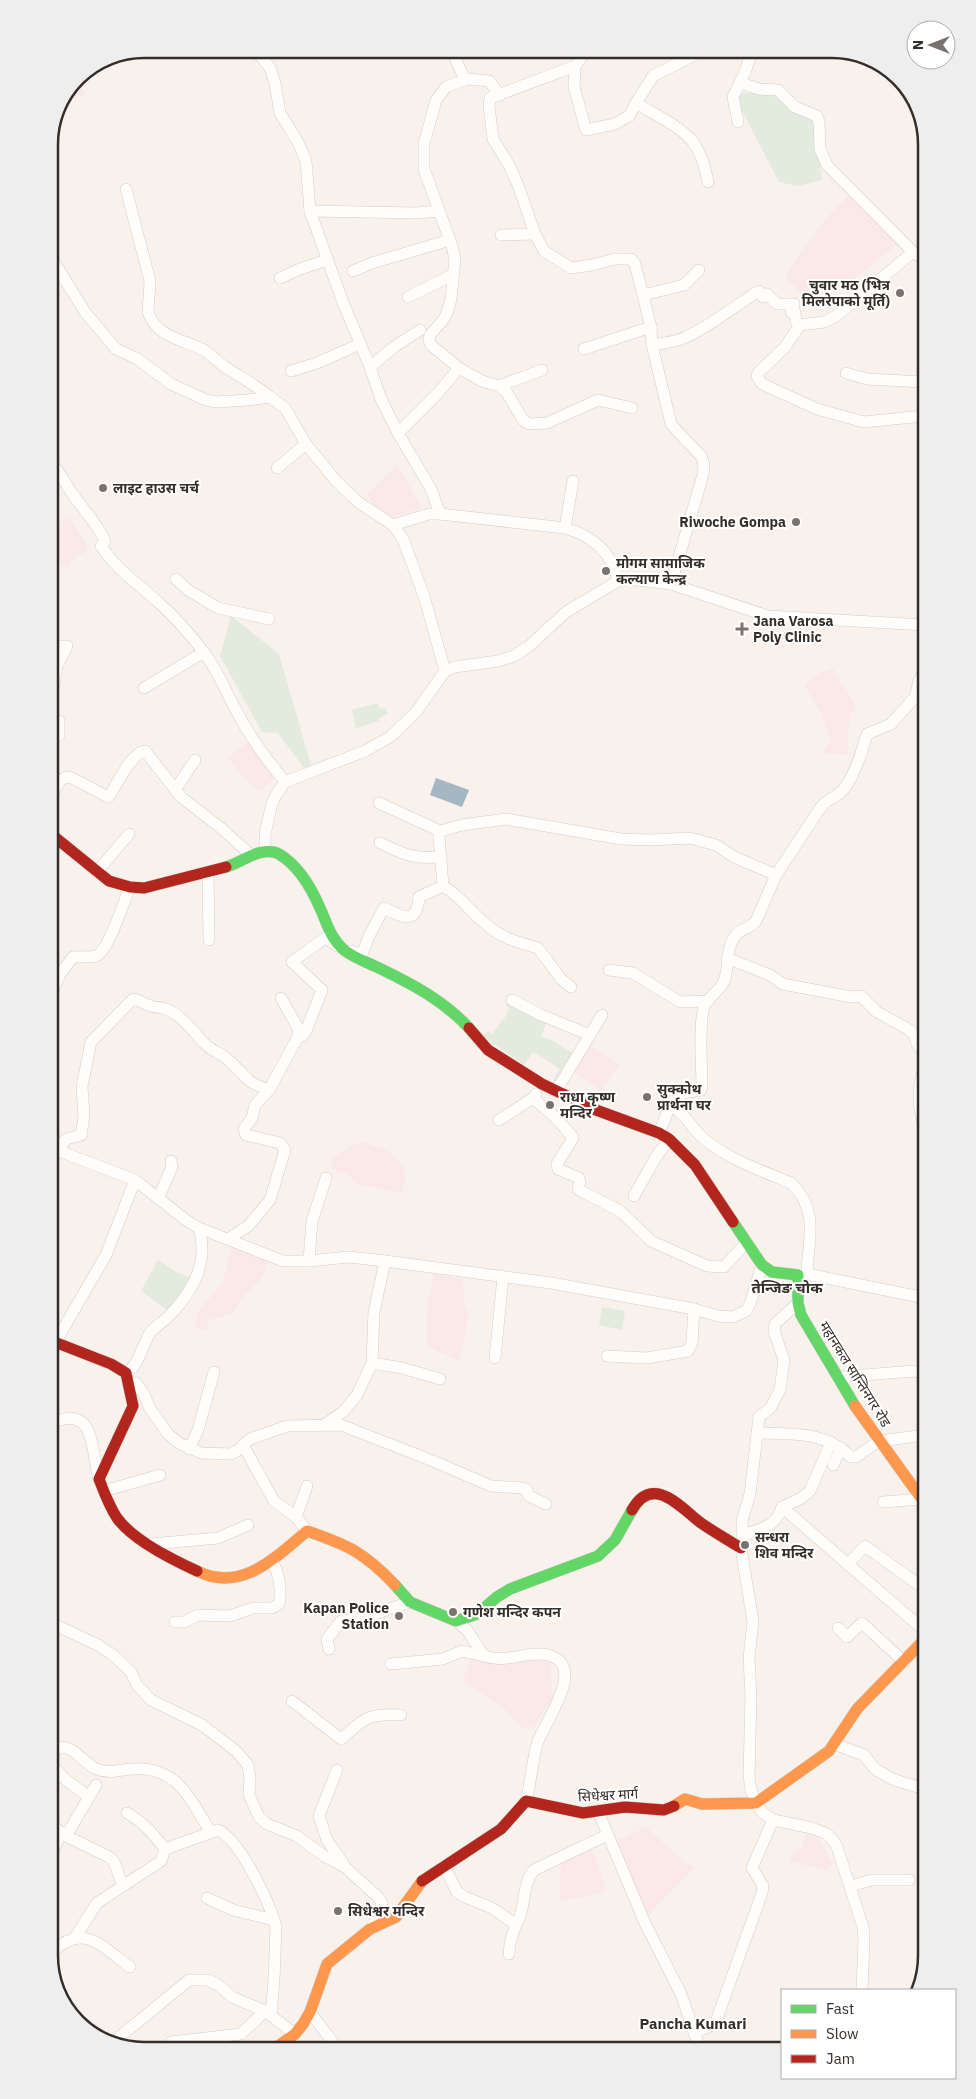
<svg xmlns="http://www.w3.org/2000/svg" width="976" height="2099" viewBox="0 0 976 2099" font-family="'IBM Plex Sans','Noto Sans Devanagari',sans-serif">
<rect width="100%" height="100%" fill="#f9f1eb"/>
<g fill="#fbe9e9">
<polygon points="76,79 85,94 66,101"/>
<polygon points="852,192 900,242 847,284 831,283 816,305 804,296 785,277 822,223"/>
<polygon points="397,464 422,508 388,518 375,507 366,492 374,488"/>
<polygon points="69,518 89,549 69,562 70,566 61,567 54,537 54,531 63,525 61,522"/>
<polygon points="832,668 854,702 855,707 849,716 848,755 822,754 828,743 831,742 822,715 805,686 818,674"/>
<polygon points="250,740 276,777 261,791 242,777 228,758"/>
<polygon points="586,1043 619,1065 601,1090 571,1070"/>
<polygon points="361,1141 390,1152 404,1168 405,1181 402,1193 357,1184 349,1175 331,1168 334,1157"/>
<polygon points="232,1244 269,1258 262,1278 246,1294 231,1314 209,1320 207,1330 195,1328 197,1313 223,1282"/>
<polygon points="434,1274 463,1279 465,1307 469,1314 459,1361 426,1346 428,1300"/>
<polygon points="473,1655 549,1657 553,1698 534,1727 525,1729 519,1726 510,1714 496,1702 462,1682"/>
<polygon points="646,1827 682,1860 694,1868 646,1917 613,1842"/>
<polygon points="806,1834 818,1837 832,1863 826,1870 792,1862 790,1858 793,1853 801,1848"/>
<polygon points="592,1849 607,1891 559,1902 561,1862 575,1853"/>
</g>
<g fill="#e3eade">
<polygon points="733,93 768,93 815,119 822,180 798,186 779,182"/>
<polygon points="231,616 279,654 311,765 304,768 278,733 262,732 220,656"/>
<polygon points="377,703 381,709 384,707 388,713 378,719 379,721 356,728 352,710"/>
<polygon points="508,1000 550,1021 549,1024 546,1023 541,1037 552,1040 574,1054 557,1083 553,1081 560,1069 533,1052 524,1065 483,1036 488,1031 492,1034 506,1016 509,1008 506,1005"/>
<polygon points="158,1260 178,1273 193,1278 170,1312 141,1291"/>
<polygon points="602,1307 625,1311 622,1330 599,1325"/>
</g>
<polygon fill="#a4b8c4" points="436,778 469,790 462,807 430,795"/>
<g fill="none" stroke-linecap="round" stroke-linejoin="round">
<defs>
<g id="street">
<polyline points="223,49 259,54 270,68 275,83 280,113 298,142 306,161 310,211 342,300 370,367 381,399 398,433 431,489 440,514"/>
<polyline points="451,49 465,80"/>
<polyline points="587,49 575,66 490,98 489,106 493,139 509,165 518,185 535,234 544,251 571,268 592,265 615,259 631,259 635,264 651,327 652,345 669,415 671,424 678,432 701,456 704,465 703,475 671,584"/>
<path d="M706 49 653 76 636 103C652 113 682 127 693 142 702 154 705 168 708 182"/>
<polyline points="736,49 751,55"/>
<polyline points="575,66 574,87 586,130 615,124 629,116 636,103"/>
<polyline points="741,83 759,89 778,90 795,107 817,116 819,122 820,149 827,165 913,252 923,259"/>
<polyline points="738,122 733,97 746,70 752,49"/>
<path d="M126 189 150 281 148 312C158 340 186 339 207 352 213 357 219 363 225 367 240 377 256 385 270 397"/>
<polyline points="310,211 416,213 439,211"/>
<polyline points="501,235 535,234"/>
<polyline points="49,254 85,312 116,349 136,358 171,384 206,400 216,402 248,400 270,397 285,408 306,444 336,481 358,502 393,525 403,539 424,596 445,671"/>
<polyline points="353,271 372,263 450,240"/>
<polyline points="280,278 300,269 327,260"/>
<polyline points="643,295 684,285 699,270"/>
<polyline points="408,297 454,274"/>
<polyline points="800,325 784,348 759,372 757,376 762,384 817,409 864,422 923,416"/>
<path d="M652 345C663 343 677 342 686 337 713 325 734 306 759 291L763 297 767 294 777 304H794L791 312 795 313 796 321 800 325 824 322 836 316 913 252"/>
<polyline points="584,349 651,327"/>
<polyline points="370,367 394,347 420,330"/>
<polyline points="459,368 431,345 429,340 430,335 443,320 447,313 451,299 455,259 452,246 424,169 424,144 436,100 446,87 467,79 489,81 500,95"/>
<polyline points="291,371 317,363 360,344"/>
<polyline points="846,373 867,379 923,382"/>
<polyline points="499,386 542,370"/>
<polyline points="398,433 438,393 459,368 482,381 499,386 507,393 523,420 529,424 547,423 598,400 632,408"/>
<path d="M50 463C60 470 64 482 71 492 82 508 97 523 105 541L101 546C116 569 138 584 158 602 175 617 189 633 202 650 217 668 225 690 236 710 249 736 267 760 285 782"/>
<polyline points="277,468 306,444"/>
<path d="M393 525 429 514H440L565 528C593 536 612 552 618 581"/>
<polyline points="565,528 573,481"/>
<polyline points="176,579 188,590 218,608 269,619"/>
<polyline points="50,646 67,646 57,666 54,684"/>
<polyline points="144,688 204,652"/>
<polyline points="51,736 59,735 59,721"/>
<polyline points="175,790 195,760"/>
<path d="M51 796 60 781 66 777 72 778 108 797C117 786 131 752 145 751L181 797 221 828 252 856"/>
<polyline points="379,803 440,831"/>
<path d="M380 843C406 855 412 859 441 857"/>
<polyline points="265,851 265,834 272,803 276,795 285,782 365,751 390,737 416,712 445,671 455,667 498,661 514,656 528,647 566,612 618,581 628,579 671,584 768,616 924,625"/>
<polyline points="97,872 129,834"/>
<polyline points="208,872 209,940"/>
<polyline points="443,886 439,836 440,831 462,825 506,819 621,839 650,840 690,838 716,845 734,857 776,875"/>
<path d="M351 951 362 954 369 936 384 908C402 917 417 926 419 897L443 886C461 896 472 914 488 926 502 938 520 943 538 948L561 979 571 987"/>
<polyline points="727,958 770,975 783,984 851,997 861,996 877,1012 908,1029 915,1035 917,1044 925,1053"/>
<polyline points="609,970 633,973 680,1002 708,1001"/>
<path d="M51 995 60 974 73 957C80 956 90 958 96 956 109 951 124 901 130 887"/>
<polyline points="281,998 298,1028 299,1035"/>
<polyline points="512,1000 541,1015 590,1035"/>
<path d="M925 1069C916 1084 918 1111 925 1127"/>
<polyline points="556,1091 602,1015"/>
<polyline points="533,1098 555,1117 572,1136 573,1138 557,1164 558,1169 579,1178 580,1182 578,1189 581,1191 620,1211 651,1241 707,1266 724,1267 747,1242"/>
<path d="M672 1106C686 1114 692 1129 704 1139 728 1159 762 1171 791 1183 820 1211 808 1239 807 1274"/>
<polyline points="499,1120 533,1098 536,1094"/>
<path d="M659 1133C664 1122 670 1100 681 1094 686 1091 695 1092 701 1090L702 1086C702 1070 698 1018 705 1005 709 996 720 991 724 981 730 966 725 950 735 936 740 928 749 930 756 921L776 875 821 807C827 799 833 799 840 793 853 782 862 751 867 734L891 724 915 697 919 681 924 673"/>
<polyline points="52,1146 64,1153 135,1180 187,1221 199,1228 283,1261 309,1261 349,1257 385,1261 551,1283 694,1309 718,1316 733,1317 746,1311 750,1304 762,1265"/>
<path d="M52 1159 66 1139 81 1135 84 1116 82 1086 91 1042 133 999C140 1000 144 1004 151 1006 156 1008 162 1007 166 1009 182 1015 193 1032 204 1043 210 1050 219 1052 226 1058 246 1074 242 1081 269 1090"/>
<polyline points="634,1196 656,1157 669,1139"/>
<polyline points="158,1199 172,1167 171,1161"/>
<polyline points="228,1239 248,1226 270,1200 285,1150 280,1143 246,1135 244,1129 252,1118 255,1105 269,1090 299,1035 302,1036 306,1031 322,990 292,962 325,938 337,946"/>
<polyline points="309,1261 312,1221 326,1178"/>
<polyline points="800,1275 807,1274 925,1298"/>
<polyline points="921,1298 925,1278"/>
<polyline points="798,1303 775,1324 774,1331 784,1360 780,1390 771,1407 759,1417 750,1494 742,1521 743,1535 741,1548 753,1622 749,1657 751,1697 749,1776 751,1791 761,1811 773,1820 812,1828 827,1834 836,1844 863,1927 864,1939 862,1990"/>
<polyline points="55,1343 106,1255 135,1180"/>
<polyline points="607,1356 647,1358 688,1351 692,1343 694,1309"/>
<polyline points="495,1358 503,1277"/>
<polyline points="372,1363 402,1368 440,1379"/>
<path d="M126 1373C139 1366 142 1345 150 1333 155 1326 164 1322 170 1315 193 1291 209 1263 199 1228"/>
<polyline points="839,1377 914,1371 926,1373"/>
<polyline points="128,1382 136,1383 144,1394 149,1407 168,1434 179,1443 201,1453 231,1454 237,1451 250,1439 287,1426 341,1425 433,1461 491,1486 522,1488 526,1489 529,1496 546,1504"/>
<path d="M52 1423C96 1403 91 1451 99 1479"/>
<polyline points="324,1425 343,1412 357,1395 372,1363 374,1312 385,1261"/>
<path d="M757 1433C792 1434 825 1431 851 1457H856L879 1441 926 1435"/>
<polyline points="243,1445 274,1501 296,1517 307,1531"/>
<polyline points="189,1449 198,1430 214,1372"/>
<polyline points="833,1465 841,1448"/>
<polyline points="104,1491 160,1475"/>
<polyline points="883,1502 922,1499"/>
<polyline points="782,1507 926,1632"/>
<polyline points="296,1517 307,1486"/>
<path d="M743 1535C761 1529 777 1526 782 1507L800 1499 810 1491 831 1442"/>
<polyline points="151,1544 218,1538 248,1525"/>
<polyline points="848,1564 865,1546 926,1590"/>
<path d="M456 1621 467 1630 484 1656C507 1664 528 1650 548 1655 589 1666 543 1723 537 1744 532 1763 531 1782 526 1801"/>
<path d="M175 1622H184L198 1615 230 1616 253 1608H272L279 1604C282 1590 279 1573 272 1561"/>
<polyline points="53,1624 98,1645 113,1655 131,1672 137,1685 151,1700 202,1725 236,1751 248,1765 250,1779 249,1795 259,1817 267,1824 297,1836 324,1856 345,1867 379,1898 382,1903 379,1915 371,1928"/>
<polyline points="838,1628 847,1637 862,1623 904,1662"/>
<polyline points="329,1649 327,1639 341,1621 363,1618 410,1602"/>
<polyline points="391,1664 443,1659 462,1651 484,1656"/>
<path d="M292 1701 341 1739C365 1718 368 1713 401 1715"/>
<polyline points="834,1744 864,1755 875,1769 892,1779 927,1790"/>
<path d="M53 1754 58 1748C73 1743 83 1764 97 1769 109 1774 118 1770 131 1769 176 1765 189 1797 210 1831"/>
<polyline points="53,1766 65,1779 89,1797"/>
<polyline points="337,1770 319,1816 327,1840 344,1865"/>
<polyline points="598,1811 644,1921 681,1994 699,2046"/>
<path d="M127 1813C144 1822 154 1835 165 1849"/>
<polyline points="53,1826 66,1836 109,1857 114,1862 122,1884"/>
<polyline points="66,1836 96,1785"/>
<polyline points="54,1849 61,1832"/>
<polyline points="444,1866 457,1892 465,1897 492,1908 515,1924"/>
<polyline points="851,1886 871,1880 909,1880"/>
<polyline points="207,1898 233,1910 274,1920"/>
<path d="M76 1936 97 1903 161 1861 165 1849 218 1830C239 1839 267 1898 274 1920L276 1926 274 1980 271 2015"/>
<path d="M54 1951C83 1922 104 1948 130 1967"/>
<path d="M509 1954C510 1936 514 1931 520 1916 526 1900 522 1885 534 1870L607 1835"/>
<polyline points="923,1969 927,1934"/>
<polyline points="310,2012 338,2049"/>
<polyline points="694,2033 715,2024 762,1893 763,1886 752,1868 773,1820"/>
<polyline points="117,2039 189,1980 208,1980 218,1985 232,1997 265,2011 295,2034"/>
<polyline points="165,2050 171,2042 241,2034 265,2011"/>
</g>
<g id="fast">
<path d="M226 867C243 862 262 845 279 854 299 866 311 887 320 908 327 923 330 938 344 950 354 958 369 963 381 969 414 985 444 1001 469 1028"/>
<polyline points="733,1222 762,1265 772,1272 798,1275 798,1303 801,1315 855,1406"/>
<polyline points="395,1585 410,1602 456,1621 477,1614 497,1597 510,1589 598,1556 615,1540 632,1510"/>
</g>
<g id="slow">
<polyline points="855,1406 926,1505"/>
<path d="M197 1571C241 1593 275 1558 307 1531 348 1545 365 1553 395 1585"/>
<polyline points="674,1806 685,1799 702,1804 756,1803 829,1751 857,1709 926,1638"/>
<polyline points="274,2049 295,2034 303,2024 310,2012 327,1964 370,1929 396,1917 422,1881"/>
</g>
<g id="jam">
<polyline points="51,834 109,881 130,887 144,888 226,867"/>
<polyline points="469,1028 488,1050 542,1084 596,1110 659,1133 669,1139 695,1165 733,1222"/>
<path d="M52 1341 111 1364 126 1373 133 1406 99 1479C104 1492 109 1506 117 1518 132 1539 173 1560 197 1571"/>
<path d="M632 1510C653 1473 681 1508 701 1523 714 1532 728 1540 741 1548"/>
<polyline points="422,1881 501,1829 526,1801 583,1813 625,1807 664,1810 674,1806"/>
</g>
</defs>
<use href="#street" stroke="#d4cdc8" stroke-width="12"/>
<use href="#fast" stroke="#d4cdc8" stroke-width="12"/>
<use href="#slow" stroke="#d4cdc8" stroke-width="12"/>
<use href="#jam" stroke="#d4cdc8" stroke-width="12"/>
<use href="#street" stroke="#fefdfc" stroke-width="11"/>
<use href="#fast" stroke="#63d668" stroke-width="11"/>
<use href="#slow" stroke="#ff974d" stroke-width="11"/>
<use href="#jam" stroke="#b3261e" stroke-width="11"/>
</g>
<g fill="#79726e" stroke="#fff" stroke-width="2">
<circle cx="900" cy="293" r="5"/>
<circle cx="103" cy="488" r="5"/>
<circle cx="796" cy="522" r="5"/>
<circle cx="606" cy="571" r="5"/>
<path d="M739.5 621.5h5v5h5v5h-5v5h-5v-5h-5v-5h5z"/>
<circle cx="647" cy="1097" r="5"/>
<circle cx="550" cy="1105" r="5"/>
<circle cx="745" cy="1545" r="5"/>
<circle cx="453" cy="1612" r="5"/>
<circle cx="399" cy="1616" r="5"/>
<circle cx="338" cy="1911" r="5"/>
</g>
<g text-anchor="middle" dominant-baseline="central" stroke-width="4" stroke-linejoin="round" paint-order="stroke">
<g font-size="14" font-weight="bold" fill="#342e2a" stroke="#fff" text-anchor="start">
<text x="890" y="285" text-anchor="end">चुवार मठ (भित्र<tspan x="890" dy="16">मिलरेपाको मूर्ति)</tspan></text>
<text x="113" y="488">लाइट हाउस चर्च</text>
<text x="786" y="522" text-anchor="end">Riwoche Gompa</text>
<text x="616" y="563">मोगम सामाजिक<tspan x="616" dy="16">कल्याण केन्द्र</tspan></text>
<text x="753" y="621">Jana Varosa<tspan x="753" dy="16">Poly Clinic</tspan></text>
<text x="657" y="1089">सुक्कोथ<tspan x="657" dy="16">प्रार्थना घर</tspan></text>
<text x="560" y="1097">राधा कृष्ण<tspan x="560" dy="16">मन्दिर</tspan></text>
<text x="755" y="1537">सन्धरा<tspan x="755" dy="16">शिव मन्दिर</tspan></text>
<text x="389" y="1608" text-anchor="end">Kapan Police<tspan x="389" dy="16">Station</tspan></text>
<text x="463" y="1612">गणेश मन्दिर कपन</text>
<text x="348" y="1911">सिधेश्वर मन्दिर</text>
</g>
<g font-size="14" fill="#342e2a" stroke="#fff">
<text transform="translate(855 1374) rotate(58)">महानकल सान्तिनगर रोड</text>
<text transform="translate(608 1795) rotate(-3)">सिधेश्वर मार्ग</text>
</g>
<g font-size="15" font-weight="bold" fill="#342e2a" stroke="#fff">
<text x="787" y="1287">तेन्जिङ चोक</text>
<text x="693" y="2023">Pancha Kumari</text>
</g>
</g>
<path d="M0 0H976V2099H0ZM144 58H832A86 86 0 0 1 918 144V1956A86 86 0 0 1 832 2042H144A86 86 0 0 1 58 1956V144A86 86 0 0 1 144 58Z" fill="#efeeee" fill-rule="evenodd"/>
<path fill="none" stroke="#342e2a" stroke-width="2.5" d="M144 58H832A86 86 0 0 1 918 144V1956A86 86 0 0 1 832 2042H144A86 86 0 0 1 58 1956V144A86 86 0 0 1 144 58Z"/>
<rect x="781" y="1989" width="175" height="90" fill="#ffffff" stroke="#aeabaa"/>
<rect x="791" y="2005" width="25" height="8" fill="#63d668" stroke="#aeabaa"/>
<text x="826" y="2014" font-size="15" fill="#342e2a">Fast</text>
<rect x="791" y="2030" width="25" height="8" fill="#ff974d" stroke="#aeabaa"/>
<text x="826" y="2039" font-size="15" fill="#342e2a">Slow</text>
<rect x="791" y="2055" width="25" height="8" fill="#b3261e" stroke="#aeabaa"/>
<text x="826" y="2064" font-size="15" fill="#342e2a">Jam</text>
<g transform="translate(931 45) rotate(270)"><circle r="24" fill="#ffffff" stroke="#aeabaa"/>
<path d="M0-4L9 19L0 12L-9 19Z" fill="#79726e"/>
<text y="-8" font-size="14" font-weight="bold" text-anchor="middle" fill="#342e2a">N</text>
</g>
</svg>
